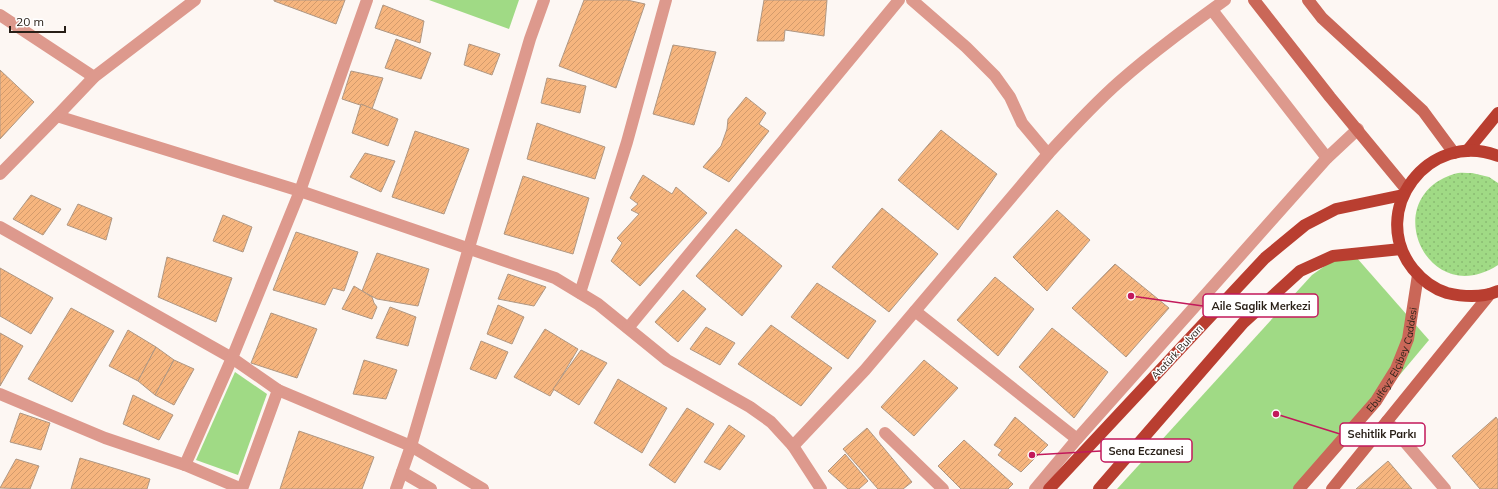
<svg xmlns="http://www.w3.org/2000/svg" width="1498" height="489" viewBox="0 0 1498 489" font-family="Mulish,sans-serif">
<defs>
<pattern id="grass-dots" width="8" height="8" patternUnits="userSpaceOnUse"><rect width="8" height="8" fill="#a0da85"/><path d="M2 2h.1M6 6h.1" fill="none" stroke="#8abb72" stroke-width="1.8" stroke-linecap="round"/></pattern>
<pattern id="building-hatch" width="6" height="6" patternUnits="userSpaceOnUse"><rect width="6" height="6" fill="#f6b57e"/><path d="M-1 1l2-2M0 6l6-6M5 7l2-2" fill="none" stroke="#d39b6c"/></pattern>
</defs>
<rect width="100%" height="100%" fill="#fdf7f3"/>
<path fill="url(#grass-dots)" d="M1472 173 1489 177 1498 183V265C1427 311 1377 198 1454 174 1459 172 1466 173 1472 173Z"/>
<g fill="#a0da85">
<polygon points="429,0 519,0 509,29"/>
<polygon points="1349,249 1429,340 1304,489 1117,489 1312,275"/>
<polygon points="235,372 267,394 238,475 196,460"/>
</g>
<g fill="url(#building-hatch)" stroke="#af9783">
<polygon points="274,0 345,0 336,24 274,1"/>
<polygon points="584,0 627,0 645,4 616,88 559,66"/>
<polygon points="764,0 827,0 824,36 785,30 784,41 757,41"/>
<polygon points="383,5 424,21 420,43 375,28"/>
<polygon points="396,39 431,53 421,79 385,68"/>
<polygon points="469,44 500,54 492,75 464,65"/>
<polygon points="673,45 716,52 694,125 653,114"/>
<polygon points="0,70 34,102 0,139"/>
<polygon points="351,71 383,78 372,109 342,99"/>
<polygon points="547,78 586,86 580,113 541,103"/>
<polygon points="746,97 766,113 759,124 769,131 729,182 703,167 721,146 727,129 728,119"/>
<polygon points="361,104 398,119 388,146 352,133"/>
<polygon points="537,123 605,147 595,179 527,159"/>
<polygon points="941,130 997,174 958,230 898,180"/>
<polygon points="415,131 469,149 444,214 392,197"/>
<polygon points="365,153 395,161 381,192 350,177"/>
<polygon points="643,175 672,194 676,187 707,213 640,286 611,261 622,243 617,238 639,214 631,210 638,204 630,198"/>
<polygon points="523,176 589,198 573,254 504,234"/>
<polygon points="31,195 61,209 43,235 13,219"/>
<polygon points="78,204 112,218 106,240 67,225"/>
<polygon points="882,208 938,254 889,312 832,267"/>
<polygon points="1057,210 1090,240 1047,291 1013,257"/>
<polygon points="223,215 252,227 243,252 213,241"/>
<polygon points="736,229 782,266 742,316 696,276"/>
<polygon points="296,232 358,252 344,291 333,288 325,305 273,290"/>
<polygon points="377,253 429,269 418,306 377,299 362,291"/>
<polygon points="167,257 232,278 216,322 158,297"/>
<polygon points="1115,264 1169,308 1126,357 1072,308"/>
<polygon points="0,268 53,298 31,334 0,316"/>
<polygon points="508,274 546,287 534,306 498,299"/>
<polygon points="995,277 1034,309 998,356 957,320"/>
<polygon points="817,283 876,321 848,359 791,317"/>
<polygon points="354,286 372,297 374,303 377,307 372,319 342,309"/>
<polygon points="683,290 706,309 678,342 655,322"/>
<polygon points="498,305 524,317 512,344 487,334"/>
<polygon points="390,307 416,317 408,346 376,338"/>
<polygon points="71,308 114,331 72,402 28,379"/>
<polygon points="271,313 317,329 297,378 251,363"/>
<polygon points="771,325 832,368 801,406 738,364"/>
<polygon points="706,327 735,343 720,365 690,349"/>
<polygon points="1052,328 1108,372 1074,418 1019,367"/>
<polygon points="545,329 578,349 550,396 514,377"/>
<polygon points="128,330 156,347 138,381 109,366"/>
<polygon points="0,333 23,346 0,386"/>
<polygon points="481,341 508,352 496,379 470,369"/>
<polygon points="156,347 174,360 155,395 138,381"/>
<polygon points="581,350 607,363 579,405 553,389"/>
<polygon points="174,360 194,369 174,405 155,395"/>
<polygon points="364,360 397,370 386,399 353,394"/>
<polygon points="924,360 958,388 914,436 881,407"/>
<polygon points="618,379 667,408 642,453 594,423"/>
<polygon points="133,395 173,415 159,440 123,424"/>
<polygon points="687,408 714,424 675,483 649,465"/>
<polygon points="20,413 50,423 41,450 10,442"/>
<polygon points="1015,417 1048,445 1021,472 998,455 1002,450 994,445"/>
<polygon points="1496,417 1498,420 1498,489 1480,489 1452,456"/>
<polygon points="729,425 745,436 720,470 704,462"/>
<polygon points="867,428 912,482 903,489 878,489 843,449"/>
<polygon points="299,431 374,457 362,489 280,489"/>
<polygon points="964,440 1013,484 1008,489 961,489 938,466"/>
<polygon points="845,454 868,481 859,489 848,489 828,471"/>
<polygon points="80,458 150,479 147,489 71,489"/>
<polygon points="16,459 39,466 30,489 0,488"/>
<polygon points="1388,461 1412,489 1356,489"/>
</g>
<g fill="none" stroke-linecap="round" stroke-linejoin="round">
<g stroke="#dd998d" stroke-width="12">
<polyline points="912,0 966,47 995,76 1010,97 1022,123 1048,154"/>
<polyline points="1212,10 1327,158"/>
<polyline points="0,15 94,77"/>
<polyline points="57,116 300,191 555,278 598,304 667,360 750,407 771,422 793,446 821,489"/>
<polyline points="0,174 57,116 94,77 195,0"/>
<polyline points="0,227 232,358 278,390 411,446 483,489"/>
<polyline points="580,293 627,142 666,0"/>
<polyline points="915,311 1077,439"/>
<polyline points="628,328 899,0"/>
<polyline points="0,394 105,438 185,465 242,489"/>
<polyline points="1387,421 1445,489"/>
<polyline points="885,433 943,489"/>
<path d="M793 446 865 370 1048 154C1071 129 1094 104 1119 82 1153 52 1189 26 1225 0"/>
<polyline points="185,465 232,358 300,191 367,0"/>
<polyline points="402,472 431,489"/>
<polyline points="242,489 278,390"/>
<polyline points="396,489 411,446 530,39 544,0"/>
<polyline points="1035,489 1077,439 1327,158 1358,129"/>
</g>
<g stroke="#ca6758" stroke-width="12">
<polyline points="1254,0 1330,97 1406,189"/>
<polyline points="1308,0 1322,18 1423,111 1454,153"/>
<path id="s1" d="M1299 489 1376 401 1396 369 1408 339 1418 275"/>
<polyline points="1332,489 1490,294"/>
</g>
<g stroke="#b93e30" stroke-width="12">
<polyline points="1467,151 1498,113"/>
<path d="M1498 156C1429 129 1367 211 1413 269 1422 280 1434 289 1447 293 1464 297 1482 298 1498 291"/>
<polyline points="1049,489 1265,258 1305,225 1336,209 1403,195"/>
<polyline points="1099,489 1243,323 1300,271 1333,256 1401,249"/>
</g>
</g>
<g text-anchor="middle" dominant-baseline="central" stroke-width="3" stroke-linejoin="round" paint-order="stroke">
<g font-size="10" fill="#271e16" stroke="#fff">
<text transform="translate(1177 352) rotate(-47)">Atatürk Bulvarı</text>
<text stroke="none"><textPath href="#s1" startOffset="162">Ebulfeyz Elçibey Caddesi</textPath></text>
</g>
</g>
<path fill="none" stroke="#c2185b" stroke-width="1.5" d="M1131 296L1203 306M1276 414L1340 434M1032 455L1101 451"/>
<g fill="#c2185b" stroke="#fff" stroke-width="1.5">
<circle cx="1131" cy="296" r="4"/>
<circle cx="1276" cy="414" r="4"/>
<circle cx="1032" cy="455" r="4"/>
</g>
<g fill="#fff" stroke="#c2185b" stroke-width="1.5">
<rect x="1203" y="294" width="115" height="23" rx="4"/>
<rect x="1340" y="423" width="85" height="23" rx="4"/>
<rect x="1101" y="439" width="91" height="23" rx="4"/>
</g>
<g font-size="11" text-anchor="middle" font-weight="bold" fill="#271e16">
<text x="1261" y="310">Aile Saglik Merkezi</text>
<text x="1382" y="438">Sehitlik Parkı</text>
<text x="1146" y="455">Sena Eczanesi</text>
</g>
<path d="M10 26v6h55v-6" fill="none" stroke="#271e16" stroke-width="2"/>
<text x="16" y="26" font-size="12" fill="#271e16" stroke="#ffffff" stroke-width="3" paint-order="stroke">20 m</text>
</svg>
